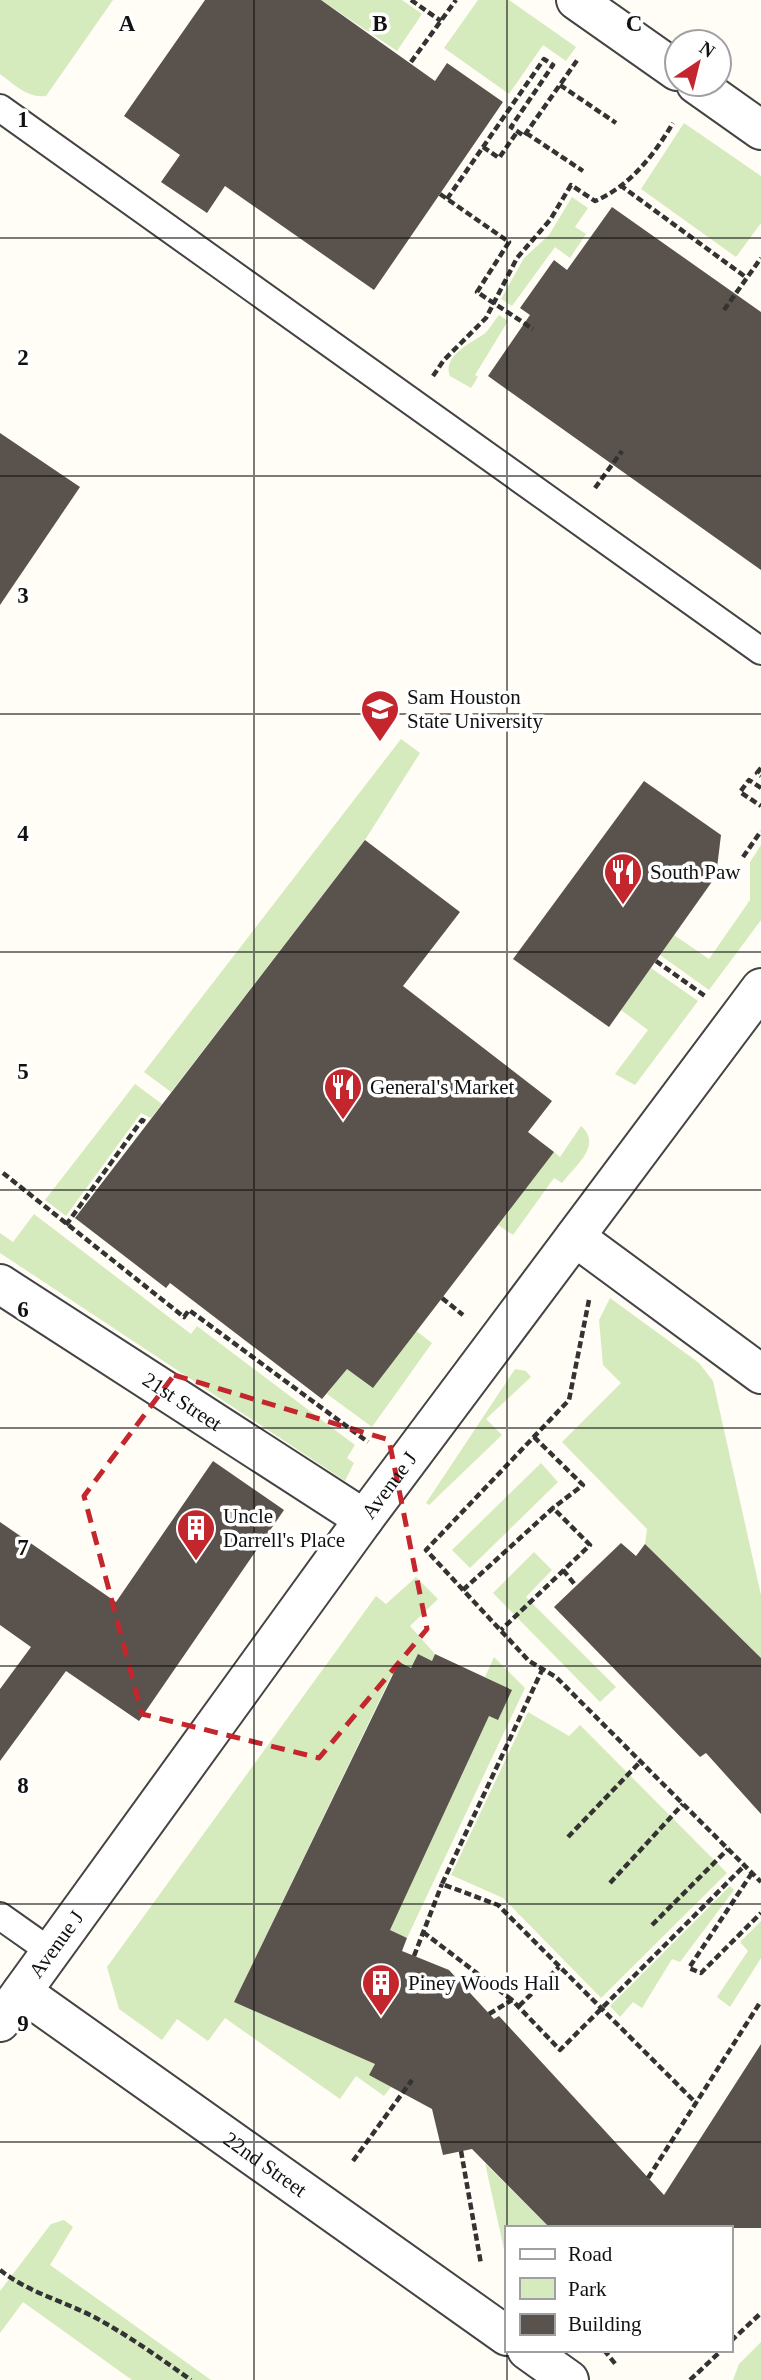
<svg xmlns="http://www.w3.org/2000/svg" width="761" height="2380" viewBox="0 0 761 2380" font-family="Georgia,serif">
<rect width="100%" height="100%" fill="#fffdf5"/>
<g fill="#d5ebbd">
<path d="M0 0H113L46 96C27 98 15 85 0 74Z"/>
<polygon points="321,0 402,0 422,14 397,51"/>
<polygon points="478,0 509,0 576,47 566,61 543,45 509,94 444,48"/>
<polygon points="684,123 761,176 761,223 736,257 641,189"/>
<polygon points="572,197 588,208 575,227 586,234 570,258 555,247 512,306 501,299 524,258 549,235"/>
<path d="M499 315 508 321 475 375 478 377 471 388 450 376C442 356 471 343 484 334 490 329 494 321 499 315Z"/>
<polygon points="401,739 420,753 365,840 171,1092 144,1072"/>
<polygon points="761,845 761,920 709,990 660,955 674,935 709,959 750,900 750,862"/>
<polygon points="651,968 698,1001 635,1085 615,1074 648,1030 621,1010"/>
<polygon points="135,1084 162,1104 151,1118 141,1113 66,1216 45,1200"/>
<path d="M581 1126C603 1145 575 1166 562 1183L554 1178 513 1235 498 1225 554 1152 560 1157Z"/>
<polygon points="34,1214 191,1334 197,1326 355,1445 347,1458 354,1463 345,1481 0,1253 0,1233 13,1242"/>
<polygon points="610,1298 699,1363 713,1381 761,1595 761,1658 645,1544 647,1529 562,1442 621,1383 603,1365 599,1320"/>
<polygon points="390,1311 432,1343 372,1427 327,1394 346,1368 373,1388 406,1345"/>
<polygon points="515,1369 526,1371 531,1377 486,1419 502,1435 429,1505 426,1503"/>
<polygon points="541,1463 558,1482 470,1568 452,1550"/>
<polygon points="534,1552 552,1570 526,1597 616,1687 600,1702 493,1593"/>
<polygon points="416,1577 438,1599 410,1626 435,1654 432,1661 411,1668 398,1662 234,2002 375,2064 370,2075 391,2087 384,2096 356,2076 340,2099 225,2018 208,2041 177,2019 162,2040 119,2009 107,1967 376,1596 386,1604"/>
<polygon points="494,1657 525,1688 407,1938 390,1930 489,1716 498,1719 511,1690 485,1677"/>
<polygon points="528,1712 569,1736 580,1725 727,1873 601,1998 503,1898 451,1875"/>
<polygon points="730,1886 734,1890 680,1962 672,1959 642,2008 633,2002 620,2017 610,2006"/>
<polygon points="761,1921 761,1958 730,2007 717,1997 748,1951 740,1942"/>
<polygon points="485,2163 550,2228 507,2228 507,2263"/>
<polygon points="64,2220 73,2227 50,2265 211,2380 132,2380 23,2302 0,2333 0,2291 51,2224"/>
<polygon points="761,2342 761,2380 733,2380 739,2364"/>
</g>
<g fill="#5a524d">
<polygon points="205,0 321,0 435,81 447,63 503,102 374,290 225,186 207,213 161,182 180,155 124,116"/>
<polygon points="612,207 761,312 761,570 488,376 530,315 520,308 554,260 567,270"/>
<polygon points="0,433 80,487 0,605"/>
<polygon points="644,781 721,835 716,876 609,1027 513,959"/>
<polygon points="365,840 460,912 403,986 552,1101 528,1132 554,1152 373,1388 347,1369 322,1399 170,1283 166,1288 75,1218"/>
<polygon points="213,1461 284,1510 139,1721 66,1671 0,1761 0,1689 31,1647 0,1625 0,1522 116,1602"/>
<polygon points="621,1543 636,1556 645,1544 761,1658 761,1814 706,1753 700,1757 554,1607"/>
<polygon points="418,1654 432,1661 435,1654 512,1690 498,1720 489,1716 390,1930 407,1938 402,1951 449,1970 494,2019 499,2016 664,2195 761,2044 761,2228 550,2228 472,2149 443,2155 432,2109 369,2075 375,2064 234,2002 399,1662 411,1668"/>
</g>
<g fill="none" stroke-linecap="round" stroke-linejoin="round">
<defs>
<g id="service">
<polyline points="0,108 761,651"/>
<polyline points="0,1916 51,1952"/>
</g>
<g id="minor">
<polyline points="576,0 677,71"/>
<polyline points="696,84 761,130"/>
<polyline points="575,1237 761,1374"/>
<path id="s1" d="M0 1284 364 1519"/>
<path id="s2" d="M22 1992 507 2336"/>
<path id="s3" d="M0 2022 364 1519 761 988"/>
<polyline points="527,2350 569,2380"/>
</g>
</defs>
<use href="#service" stroke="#444" stroke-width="30"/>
<use href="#minor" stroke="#444" stroke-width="42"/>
<g stroke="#333" stroke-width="4.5" stroke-dasharray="7 3.5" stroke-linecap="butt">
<polyline points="411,0 441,21"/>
<polyline points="411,62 456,0"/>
<polyline points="560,85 616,123"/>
<polyline points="526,133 583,171"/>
<polyline points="483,147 499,158 517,132"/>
<polyline points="620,185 747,278"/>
<polyline points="440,194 509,242 477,292 533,329"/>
<polyline points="447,199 544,59 553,65 511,127 524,136 578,59"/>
<polyline points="724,310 761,258"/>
<path d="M433 376 444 360 486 318 517 258 550 220 571 185 595 201C630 186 654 155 673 123"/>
<polyline points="595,488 622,451"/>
<polyline points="761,768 757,773 761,776"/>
<polyline points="761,788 749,780 740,792 761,806"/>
<polyline points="743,857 761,831"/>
<polyline points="656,961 705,996"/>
<polyline points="3,1173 184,1317 189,1310 368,1442"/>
<polyline points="66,1225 142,1120 147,1123"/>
<polyline points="442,1298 463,1315"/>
<polyline points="589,1300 569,1400 426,1550 529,1661 556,1677 761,1882"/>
<polyline points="534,1437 583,1485 553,1508"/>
<polyline points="563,1570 576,1586"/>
<polyline points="463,1590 553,1508 590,1545 501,1630"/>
<polyline points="543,1668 442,1884 498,1905 696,2103"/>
<polyline points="568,1837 641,1761"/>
<polyline points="752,1873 689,1968 701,1973 761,1913"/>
<polyline points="610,1883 683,1804"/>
<polyline points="652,1925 728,1849"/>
<polyline points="423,1932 512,2000"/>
<polyline points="414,1956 442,1884"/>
<polyline points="519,2006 559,1967"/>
<polyline points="489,2014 512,2000 560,2050 745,1865"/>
<polyline points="461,2151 481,2264"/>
<polyline points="353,2161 412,2080"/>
<polyline points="648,2178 761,2001"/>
<path d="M0 2270C29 2293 64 2301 96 2318 129 2336 160 2358 191 2380"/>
<polyline points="731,2341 761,2313"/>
<polyline points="604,2350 617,2366"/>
<polyline points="690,2380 722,2350"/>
</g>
<use href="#service" stroke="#fff" stroke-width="26"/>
<use href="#minor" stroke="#fff" stroke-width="38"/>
</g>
<path fill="none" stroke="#c4262e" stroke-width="5" stroke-dasharray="14 9" stroke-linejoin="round" d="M174 1375 389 1440 427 1629 319 1758 142 1714 84 1496Z"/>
<path fill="none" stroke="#111" stroke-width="2" stroke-opacity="0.55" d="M254 0V2380M507 0V2228M0 238H761M0 476H761M0 714H761M0 952H761M0 1190H761M0 1428H761M0 1666H761M0 1904H761M0 2142H761M507 2350V2380"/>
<defs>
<symbol id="university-pin" viewBox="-11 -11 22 30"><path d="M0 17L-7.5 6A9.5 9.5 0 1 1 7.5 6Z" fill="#c4262e" stroke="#fff"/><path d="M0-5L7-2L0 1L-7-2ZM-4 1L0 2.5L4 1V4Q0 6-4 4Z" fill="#fff"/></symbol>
<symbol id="restaurant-pin" viewBox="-11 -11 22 30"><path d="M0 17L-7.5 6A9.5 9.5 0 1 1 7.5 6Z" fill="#c4262e" stroke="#fff"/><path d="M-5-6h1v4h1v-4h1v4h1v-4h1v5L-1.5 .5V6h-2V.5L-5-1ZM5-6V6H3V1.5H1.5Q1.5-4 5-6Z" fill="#fff"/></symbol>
<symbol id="building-pin" viewBox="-11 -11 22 30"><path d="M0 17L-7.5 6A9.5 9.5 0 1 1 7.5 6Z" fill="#c4262e" stroke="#fff"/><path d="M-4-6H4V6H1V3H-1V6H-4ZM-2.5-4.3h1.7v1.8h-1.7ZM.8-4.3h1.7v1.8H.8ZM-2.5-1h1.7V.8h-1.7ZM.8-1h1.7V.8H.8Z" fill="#fff"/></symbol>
</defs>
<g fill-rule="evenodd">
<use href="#university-pin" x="358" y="687" width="44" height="60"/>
<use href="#restaurant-pin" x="601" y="850" width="44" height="60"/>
<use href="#restaurant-pin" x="321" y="1065" width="44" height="60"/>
<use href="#building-pin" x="174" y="1506" width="44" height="60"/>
<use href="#building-pin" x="359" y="1961" width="44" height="60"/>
</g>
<g text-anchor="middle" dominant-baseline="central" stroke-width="7" stroke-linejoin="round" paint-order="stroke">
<g font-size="21" fill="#111" stroke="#fff" text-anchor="start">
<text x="407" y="697">Sam Houston<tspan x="407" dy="24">State University</tspan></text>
<text x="650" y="872">South Paw</text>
<text x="370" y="1087">General's Market</text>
<text x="223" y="1516">Uncle<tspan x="223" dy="24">Darrell's Place</tspan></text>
<text x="408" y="1983">Piney Woods Hall</text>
</g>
<g font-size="21" fill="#111" stroke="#fff">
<text stroke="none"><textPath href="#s1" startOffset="217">21st Street</textPath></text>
<text stroke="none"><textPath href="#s3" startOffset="663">Avenue J</textPath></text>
<text stroke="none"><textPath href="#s3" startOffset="96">Avenue J</textPath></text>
<text stroke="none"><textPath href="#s2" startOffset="298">22nd Street</textPath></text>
</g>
</g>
<g font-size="23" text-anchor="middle" font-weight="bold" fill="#111" stroke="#fff" stroke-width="7" stroke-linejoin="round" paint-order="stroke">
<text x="127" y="31">A</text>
<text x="380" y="31">B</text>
<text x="634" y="31">C</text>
<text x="23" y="127">1</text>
<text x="23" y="365">2</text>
<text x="23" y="603">3</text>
<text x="23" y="841">4</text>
<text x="23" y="1079">5</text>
<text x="23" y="1317">6</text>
<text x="23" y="1555">7</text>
<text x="23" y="1793">8</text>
<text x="23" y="2031">9</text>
</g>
<rect x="505" y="2226" width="228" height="126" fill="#ffffff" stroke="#a0a0a0" stroke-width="2"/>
<rect x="520" y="2249" width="35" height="10" fill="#ffffff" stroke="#a0a0a0" stroke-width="2"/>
<text x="568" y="2261" font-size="21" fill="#111111">Road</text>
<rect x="520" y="2278" width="35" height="21" fill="#d5ebbd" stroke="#a0a0a0" stroke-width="2"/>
<text x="568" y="2296" font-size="21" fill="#111111">Park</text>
<rect x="520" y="2314" width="35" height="21" fill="#5a524d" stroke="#a0a0a0" stroke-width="2"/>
<text x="568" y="2331" font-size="21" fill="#111111">Building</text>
<g transform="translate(698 63) rotate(35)"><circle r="33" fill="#ffffff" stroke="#a0a0a0" stroke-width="2"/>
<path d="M0-5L12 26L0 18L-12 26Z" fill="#c4262e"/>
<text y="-10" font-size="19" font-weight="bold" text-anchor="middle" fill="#111111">N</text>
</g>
</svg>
